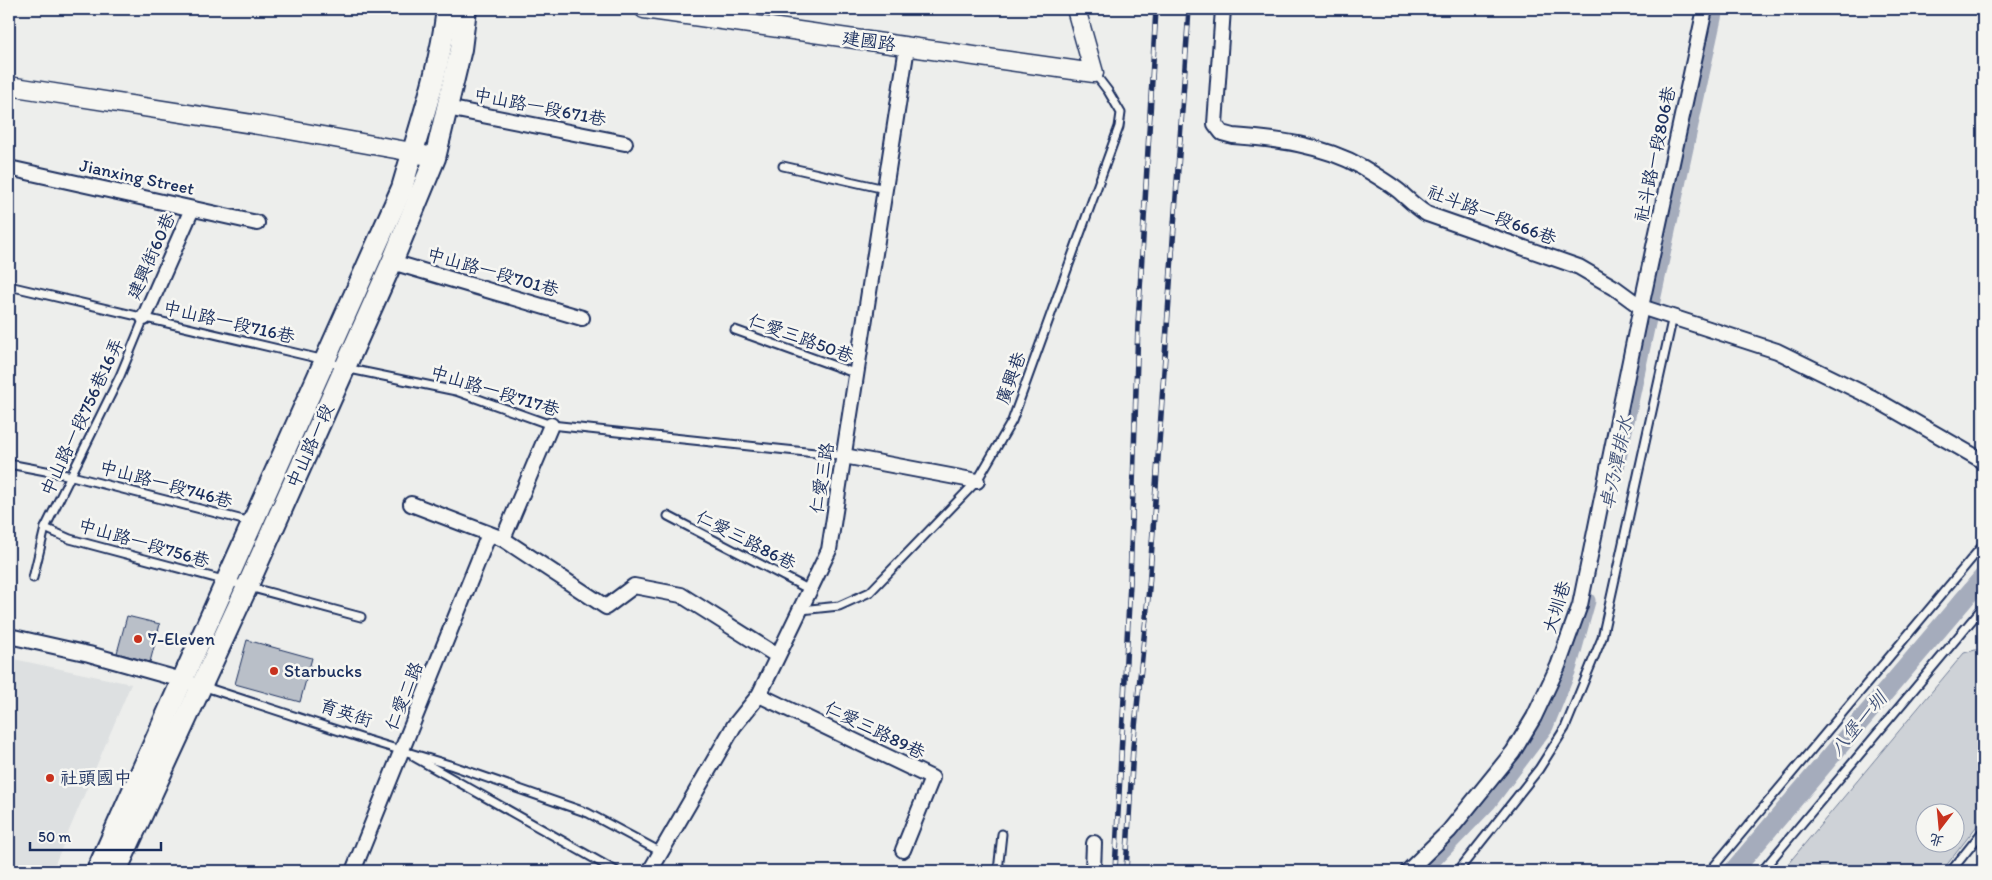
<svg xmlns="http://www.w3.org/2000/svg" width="1992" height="880" viewBox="0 0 1992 880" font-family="Itim,'LXGW WenKai TC',sans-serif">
<rect width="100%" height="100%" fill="#edeeec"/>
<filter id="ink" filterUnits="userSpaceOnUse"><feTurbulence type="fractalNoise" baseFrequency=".02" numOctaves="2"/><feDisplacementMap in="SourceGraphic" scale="10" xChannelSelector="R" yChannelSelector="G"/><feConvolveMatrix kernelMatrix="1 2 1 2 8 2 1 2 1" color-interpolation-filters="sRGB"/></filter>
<g filter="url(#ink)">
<polygon fill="#dde0e1" points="9,658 131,684 52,871 9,871"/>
<path fill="#ced2d7" stroke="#74809a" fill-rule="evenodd" d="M1983 648V818L1942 871H1782L1964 653ZM1924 812H1954V842H1924Z"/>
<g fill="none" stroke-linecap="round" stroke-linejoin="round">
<g stroke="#a5acbc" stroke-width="19">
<polyline points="1615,467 1714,9"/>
<polyline points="1421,871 1487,802 1544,726 1567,669 1586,601"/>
<polyline points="1733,871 1983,577"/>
</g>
</g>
<g fill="#b9bfc8" stroke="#1b2f5e">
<polygon points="127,616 160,624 150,662 117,653"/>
<polygon points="247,640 312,658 300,702 235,684"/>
</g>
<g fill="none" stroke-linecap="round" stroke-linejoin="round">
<defs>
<g id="service">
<polyline points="783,166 885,189"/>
<polyline points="9,286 325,360 345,368 456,391 551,425 844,456"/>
<polyline points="735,330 857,374"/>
<polyline points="9,464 72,476 251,522"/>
<polyline points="668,516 810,590"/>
<polyline points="45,528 70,539 361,617"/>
<polyline points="33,578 45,528 120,376 144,318"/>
<polyline points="801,610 839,606 870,592 977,481 1012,421 1119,127 1121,113 1108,91 1095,74"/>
<polyline points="202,686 367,740 453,766 588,813 661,852"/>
<polyline points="414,757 616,871"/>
<polyline points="998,869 1012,871"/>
<polyline points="998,871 1002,834"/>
<polyline points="1458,871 1539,769 1565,728 1602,638 1673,316"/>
<polyline points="1710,871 1983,545"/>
<polyline points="1762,871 1983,607"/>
<polyline points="1951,871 1983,831"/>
</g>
<g id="minor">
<path d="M1223 9 1215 124 1222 133 1233 136C1276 139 1324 145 1362 167 1375 175 1389 183 1400 192 1409 200 1417 208 1427 214L1579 267 1615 288 1641 307 1777 351 1873 398 1983 461"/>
<polyline points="447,108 625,143"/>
<polyline points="9,168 257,223"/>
<polyline points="392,262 582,318"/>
<polyline points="144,318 192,209"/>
<polyline points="844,456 977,481"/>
<polyline points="411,504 503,539 606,607 634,586 681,595 776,655"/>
<polyline points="503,539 551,425"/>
<polyline points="9,636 89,654 189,682"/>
<polyline points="759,695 932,778 903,850"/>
<polyline points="353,871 489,534"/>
<polyline points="650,871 734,726 759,695 829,550 907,47"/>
<polyline points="1093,871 1094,843"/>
<polyline points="1408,871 1449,831 1513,752 1534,717 1558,666 1580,605 1641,307 1705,9"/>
</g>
<g id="tertiary">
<polyline points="644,9 1094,73 1076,9"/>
<polyline points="9,86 278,128 412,152 435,158"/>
</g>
<g id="secondary">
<path d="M97 871 402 188C419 129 440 70 447 9"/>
<polyline points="116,871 247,587 392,262 435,158 461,49 466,9"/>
</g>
</defs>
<use href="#service" stroke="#1b2f5e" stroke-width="11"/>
<use href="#minor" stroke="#1b2f5e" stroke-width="18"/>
<use href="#tertiary" stroke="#1b2f5e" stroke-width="21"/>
<use href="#secondary" stroke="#1b2f5e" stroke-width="24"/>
<use href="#service" stroke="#f6f6f2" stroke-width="7"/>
<use href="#minor" stroke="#f6f6f2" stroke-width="14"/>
<use href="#tertiary" stroke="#f6f6f2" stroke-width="18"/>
<use href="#secondary" stroke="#f6f6f2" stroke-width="20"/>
<defs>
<g id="rail">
<polyline points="1115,871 1130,583 1138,325 1156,9"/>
<polyline points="1126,871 1133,747 1149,588 1189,9"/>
</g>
</defs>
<use href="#rail" stroke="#1b2f5e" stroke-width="5.5"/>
<use href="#rail" stroke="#f6f6f2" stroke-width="4" stroke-dasharray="11" stroke-linecap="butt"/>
</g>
</g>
<g fill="#c8321e" stroke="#f6f6f2" stroke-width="2">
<circle cx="138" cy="639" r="5"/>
<circle cx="274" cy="671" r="5"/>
<circle cx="50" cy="778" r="5"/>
</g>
<g text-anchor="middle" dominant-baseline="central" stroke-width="5" stroke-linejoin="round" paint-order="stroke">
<g font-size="18" fill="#1b2f5e" stroke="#f6f6f2">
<text transform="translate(869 41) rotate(8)">建國路</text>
<text transform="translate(540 107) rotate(11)">中山路一段671巷</text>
<text transform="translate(1655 154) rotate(-78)">社斗路一段806巷</text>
<text transform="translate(137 177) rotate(12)">Jianxing Street</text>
<text transform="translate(1492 215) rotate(21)">社斗路一段666巷</text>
<text transform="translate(151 256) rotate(-66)">建興街60巷</text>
<text transform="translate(493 272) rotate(16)">中山路一段701巷</text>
<text transform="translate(229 322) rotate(13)">中山路一段716巷</text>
<text transform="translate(801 338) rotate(20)">仁愛三路50巷</text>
<text transform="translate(1011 378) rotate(-70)">廣興巷</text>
<text transform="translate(495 391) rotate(17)">中山路一段717巷</text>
<text transform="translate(82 417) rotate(-65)">中山路一段756巷16弄</text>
<text transform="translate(310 446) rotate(-66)">中山路一段</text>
<text transform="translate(822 478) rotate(-81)">仁愛三路</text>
<text transform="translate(166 484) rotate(15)">中山路一段746巷</text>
<text transform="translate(746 540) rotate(27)">仁愛三路86巷</text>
<text transform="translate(144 543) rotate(16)">中山路一段756巷</text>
<text transform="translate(1557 607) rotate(-73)">大圳巷</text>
<text transform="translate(404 696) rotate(-68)">仁愛二路</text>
<text transform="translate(346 713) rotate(18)">育英街</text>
<text transform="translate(875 730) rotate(26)">仁愛三路89巷</text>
</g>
<g font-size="18" fill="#1b2f5e" stroke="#f6f6f2" text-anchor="start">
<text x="148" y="639">7-Eleven</text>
<text x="284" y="671">Starbucks</text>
<text x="60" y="778">社頭國中</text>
</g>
<g font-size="19" font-style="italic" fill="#44547a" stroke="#f6f6f2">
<text transform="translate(1616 463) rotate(-78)">卓乃潭排水</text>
<text transform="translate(1858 724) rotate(-50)">八堡一圳</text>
</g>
</g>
<rect width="1992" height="880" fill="none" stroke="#f6f6f2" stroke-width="30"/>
<rect x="15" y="15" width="1962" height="850" fill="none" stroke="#1b2f5e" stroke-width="2" filter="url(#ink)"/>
<g transform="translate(1940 828) rotate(196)"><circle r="24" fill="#f6f6f2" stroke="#9ea6b7"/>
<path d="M0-4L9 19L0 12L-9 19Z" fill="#c8321e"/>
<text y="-8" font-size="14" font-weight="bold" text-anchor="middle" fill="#1b2f5e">北</text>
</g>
<path d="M30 842v8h131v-8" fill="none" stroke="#1b2f5e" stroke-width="2.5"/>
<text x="38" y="842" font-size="15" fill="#1b2f5e" stroke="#f6f6f2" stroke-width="4" paint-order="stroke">50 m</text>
</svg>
